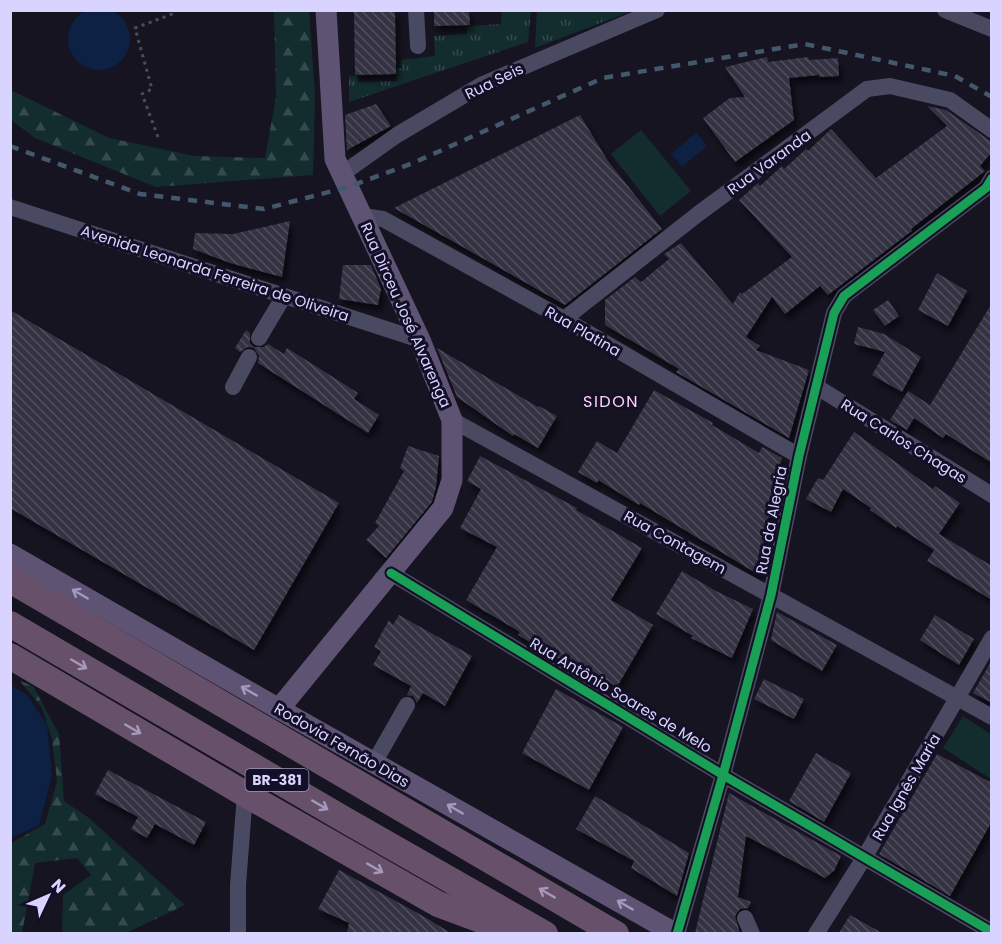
<svg xmlns="http://www.w3.org/2000/svg" width="1002" height="944" viewBox="0 0 1002 944" font-family="Poppins,sans-serif">
<defs>
<pattern id="grass-tufts" width="24" height="20" patternUnits="userSpaceOnUse" patternTransform="scale(1.5)"><rect width="24" height="20" fill="#132c2d"/><path d="M3 7l-1-3M5 7V3M7 7l1-3M15 17l-1-3M17 17v-4M19 17l1-3" fill="none" stroke="#354a4c"/></pattern>
<pattern id="forest-firs" width="22" height="20" patternUnits="userSpaceOnUse" patternTransform="scale(1.5)"><rect width="22" height="20" fill="#132c2d"/><path d="M5 1l3.5 6h-7zM16 11l3.5 6h-7z" fill="#354a4c"/></pattern>
<pattern id="building-back-hatch" width="6" height="6" patternUnits="userSpaceOnUse" patternTransform="scale(1.5)"><rect width="6" height="6" fill="#343243"/><path d="M-1 5l2 2M0 0l6 6M5-1l2 2" fill="none" stroke="#514f5f"/></pattern>
<filter id="shadow"><feDropShadow dx="3.5" dy="6" stdDeviation="3" flood-color="#0009"/></filter>
</defs>
<rect width="100%" height="100%" fill="#161421"/>
<g fill="url(#grass-tufts)">
<polygon points="502,11 531,11 528,42 349,102 349,76 357,76 358,82 397,81 396,69 401,68 401,60 435,56 434,36 467,34 467,26 501,24"/>
<polygon points="537,11 537,10 632,11 535,48"/>
</g>
<g fill="url(#forest-firs)">
<polygon points="274,11 309,11 315,95 313,175 156,187 35,138 11,120 11,90 109,138 195,156 265,158 276,97"/>
<polygon points="20,681 33,686 59,734 64,801 89,818 185,905 126,933 62,933 63,895 91,875 77,858 35,863 22,933 11,933 11,843 45,824 57,781 52,739 42,708"/>
</g>
<g fill="#132c2d">
<polygon points="641,130 691,191 660,216 611,154"/>
<polygon points="963,716 991,734 991,779 943,748"/>
</g>
<g fill="#0d2144">
<circle cx="99" cy="39" r="31"/>
<polygon points="696,133 707,146 682,167 671,154"/>
<polygon points="11,685 28,696 47,725 52,775 39,825 11,838"/>
</g>
<g fill="url(#building-back-hatch)" filter="url(#shadow)">
<polygon points="354,10 395,10 396,74 355,75"/>
<polygon points="445,10 469,10 470,25 434,26 434,12"/>
<polygon points="767,57 768,62 808,57 809,60 838,58 839,76 819,77 819,75 789,78 794,120 735,162 703,118 730,98 745,97 725,67"/>
<polygon points="376,104 391,126 347,150 345,115"/>
<polygon points="927,106 946,110 992,142 992,152 980,166 985,171 911,229 912,231 909,233 828,295 820,286 785,314 772,297 746,337 760,346 756,350 809,370 789,438 676,372 679,369 605,325 605,300 635,277 641,282 669,259 664,254 681,243 733,304 740,292 742,294 792,257 739,200 758,183 760,186 782,166 784,169 806,149 808,151 831,129 876,178 947,126"/>
<polygon points="580,115 608,161 662,229 565,305 394,208"/>
<polygon points="290,221 282,277 230,263 193,249 195,233 233,234"/>
<polygon points="343,265 371,265 381,289 378,305 339,299"/>
<polygon points="937,273 967,291 948,326 918,310"/>
<polygon points="888,300 899,316 885,326 873,310"/>
<polygon points="992,303 992,463 946,434 943,438 914,418 907,430 890,420 908,391 930,405"/>
<polygon points="10,310 339,503 254,650 10,508"/>
<polygon points="858,327 884,334 921,357 902,392 872,375 885,352 854,344"/>
<polygon points="246,330 250,333 250,343 254,347 264,347 268,344 284,354 287,348 358,393 354,399 379,415 368,433 258,363 259,356 254,348 248,347 240,352 235,348"/>
<polygon points="437,348 538,407 539,406 557,416 538,448 514,434 513,436 457,397"/>
<polygon points="654,390 713,423 712,425 759,453 762,447 782,458 780,465 782,466 773,490 776,492 770,518 768,517 759,575 640,503 639,505 598,480 597,483 578,472 597,441 617,453"/>
<polygon points="854,432 933,489 935,486 960,503 939,534 992,566 992,600 927,561 934,550 897,526 896,528 870,510 871,508 843,489 831,512 806,499 818,478 823,480"/>
<polygon points="408,446 439,456 436,487 432,502 386,558 366,540 379,526 375,523 404,471 400,468"/>
<polygon points="480,456 577,508 576,510 642,548 611,600 653,625 617,687 583,667 581,671 550,654 518,635 520,632 466,600 497,547 460,528 481,489 467,481"/>
<polygon points="682,571 714,590 753,609 732,658 691,638 693,636 656,614"/>
<polygon points="777,612 837,645 822,671 771,640"/>
<polygon points="399,615 472,656 445,706 423,693 417,703 413,696 407,695 411,686 373,665 381,651 374,647 389,620 393,625"/>
<polygon points="935,615 974,639 959,665 920,640"/>
<polygon points="992,660 992,703 973,693"/>
<polygon points="764,679 804,699 794,719 754,699"/>
<polygon points="556,689 623,727 589,790 522,753"/>
<polygon points="816,753 851,773 824,822 789,801"/>
<polygon points="937,754 992,783 992,821 950,896 879,854"/>
<polygon points="108,770 206,822 194,845 155,824 147,838 131,829 138,817 95,794"/>
<polygon points="729,793 841,856 834,871 825,878 746,836 738,897 751,902 748,908 740,909 735,916 740,933 695,933"/>
<polygon points="595,796 689,853 677,896 631,868 634,861 576,829"/>
<polygon points="339,870 423,916 451,933 347,933 349,923 318,909"/>
<polygon points="850,915 882,933 839,933"/>
</g>
<g fill="none" stroke-linecap="round" stroke-linejoin="round">
<polyline stroke="#44505f" stroke-width="3" stroke-dasharray="3 4.5" stroke-linecap="butt" points="158,137 142,94 152,89 135,28 175,13 175,10"/>
<g stroke="#4a4962" stroke-width="16">
<polyline points="416,10 418,46"/>
<polyline points="945,10 992,29"/>
<polyline points="342,174 397,135 483,84 657,10"/>
<polyline points="10,207 420,340"/>
<polyline points="363,216 383,219 564,319 799,456"/>
<polyline points="564,319 698,214 867,89 890,86 950,100 992,130"/>
<polyline points="259,338 284,296"/>
<polyline points="233,387 249,357"/>
<polyline points="817,387 992,495"/>
<polyline points="452,420 992,717"/>
<polyline points="391,573 723,775 992,932"/>
<polyline points="374,763 407,705"/>
<polyline points="745,918 752,934"/>
<polyline points="238,934 238,885 245,794"/>
<polyline points="677,934 723,775 771,595 799,456 834,313 844,296 986,188 992,178"/>
<polyline points="816,934 864,858 992,638"/>
</g>
<g stroke="#5e5373" stroke-width="21">
<polyline points="10,554 279,709 676,934"/>
<polyline points="279,709 443,508 452,480 452,420 420,340 335,159 326,10"/>
</g>
<g stroke="#67516a" stroke-width="26">
<polyline points="10,580 616,934"/>
<polyline points="10,624 347,821 545,934"/>
<polyline points="10,656 245,794 438,904 481,920 522,929"/>
</g>
<polyline stroke="#43596b" stroke-width="4.5" stroke-dasharray="9 8" stroke-linecap="butt" points="10,146 140,194 264,209 348,187 413,163 603,78 805,44 955,76 992,97"/>
<defs>
<g id="cycleway">
<polyline points="391,573 723,775 992,932"/>
<polyline points="677,934 723,775 771,595 799,456 834,313 844,296 986,188 992,178"/>
</g>
</defs>
<use href="#cycleway" stroke="#130f26" stroke-width="13"/>
<use href="#cycleway" stroke="#1a9f57" stroke-width="9"/>
</g>
<defs><path id="oneway-shaft" d="M-6 0H5M1.5-3L5.5 0L1.5 3" fill="none" stroke-width="1.6" stroke-linecap="round" stroke-linejoin="round" transform="scale(1.5)"/></defs>
<g stroke="#a29ac0">
<use href="#oneway-shaft" transform="translate(80 594) rotate(-150)"/>
<use href="#oneway-shaft" transform="translate(249 691) rotate(-150)"/>
<use href="#oneway-shaft" transform="translate(455 809) rotate(-150)"/>
<use href="#oneway-shaft" transform="translate(625 905) rotate(-150)"/>
</g>
<g stroke="#a699bc">
<use href="#oneway-shaft" transform="translate(79 664) rotate(30)"/>
<use href="#oneway-shaft" transform="translate(133 729) rotate(30)"/>
<use href="#oneway-shaft" transform="translate(320 805) rotate(30)"/>
<use href="#oneway-shaft" transform="translate(375 868) rotate(30)"/>
<use href="#oneway-shaft" transform="translate(547 893) rotate(-150)"/>
</g>
<g text-anchor="middle" dominant-baseline="central" stroke-width="6" stroke-linejoin="round" paint-order="stroke">
<rect fill="#130f26" stroke="#9e99be" stroke-width="1.5" x="245.5" y="769" width="63" height="22" rx="4.5"/>
<g font-size="14" font-weight="bold" fill="#d9d4ff">
<text x="277" y="780">BR-381</text>
</g>
<g font-size="15" fill="#d9d4ff" stroke="#130f26">
<text transform="translate(494 81) rotate(-26)">Rua Seis</text>
<text transform="translate(769 162) rotate(-36)">Rua Varanda</text>
<text transform="translate(215 273) rotate(18)">Avenida Leonarda Ferreira de Oliveira</text>
<text transform="translate(406 315) rotate(66)">Rua Dirceu José Alvarenga</text>
<text transform="translate(583 331) rotate(30)">Rua Platina</text>
<text transform="translate(904 441) rotate(32)">Rua Carlos Chagas</text>
<text transform="translate(771 520) rotate(-79)">Rua da Alegria</text>
<text transform="translate(675 542) rotate(29)">Rua Contagem</text>
<text transform="translate(621 695) rotate(31)">Rua Antônio Soares de Melo</text>
<text transform="translate(342 745) rotate(30)">Rodovia Fernão Dias</text>
<text transform="translate(906 787) rotate(-60)">Rua Ignês Maria</text>
</g>
<g font-size="16" letter-spacing="1.5" fill="#ffd6f0" stroke="#130f26">
<text x="611" y="401">SIDON</text>
</g>
</g>
<rect width="1002" height="944" fill="none" stroke="#d9d4ff" stroke-width="24"/>
<g transform="translate(48 896) rotate(46)" stroke="#130f26" stroke-width="4.5" paint-order="stroke">
<path d="M0-4.5L10 22L0 15L-10 22Z" fill="#d9d4ff"/>
<text y="-9" font-size="16" font-weight="bold" text-anchor="middle" fill="#d9d4ff">N</text>
</g>
</svg>
